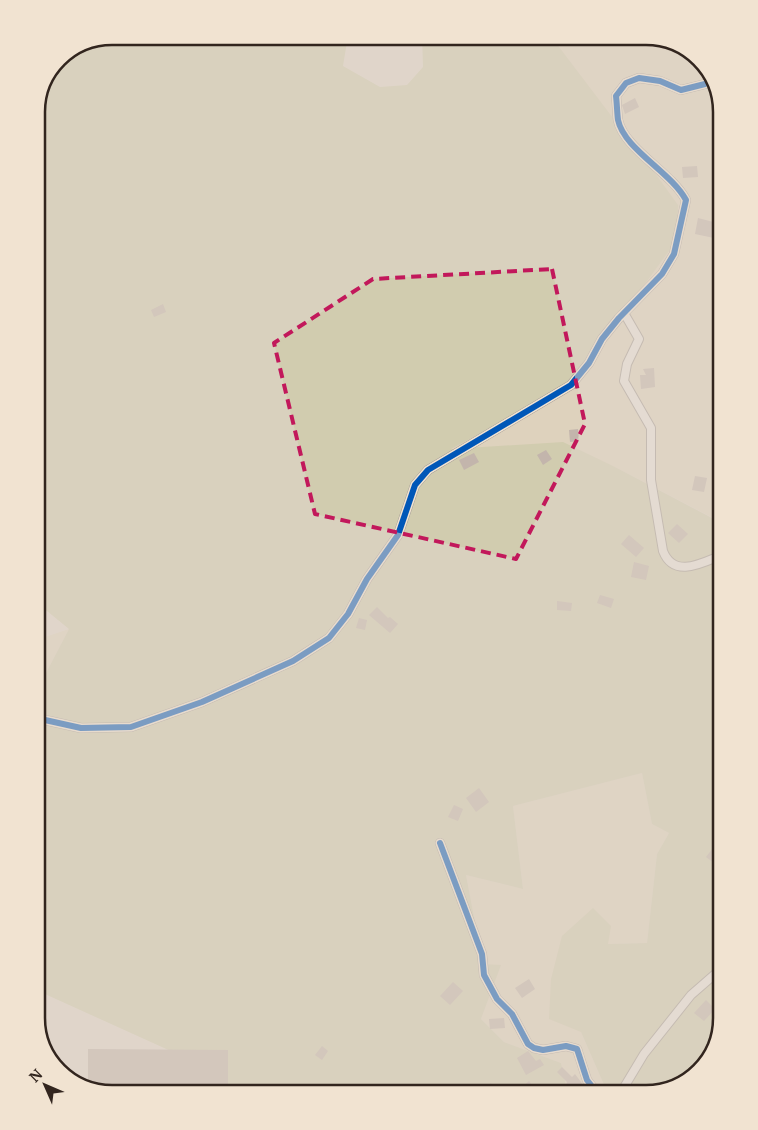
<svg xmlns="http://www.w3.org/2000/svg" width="758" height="1130" viewBox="0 0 758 1130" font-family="Merriweather,serif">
<rect width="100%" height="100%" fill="#e0d6cb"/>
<g fill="#ded2bd">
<polygon points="559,36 651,36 684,47 712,74 722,112 722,479 713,518 615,467 450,449 571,385 556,42"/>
<polygon points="48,81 47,92 36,125 36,107"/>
<polygon points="69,629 36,692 36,640"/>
<polygon points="642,773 652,824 669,833 657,854 647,943 608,944 581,1032 605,1087 600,1094 568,1094 561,1063 504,1042 481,1019 500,966 483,964 466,875 523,889 513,806"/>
</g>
<polygon fill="#d1ccaf" points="112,36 348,36 343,66 380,87 407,85 423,67 422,36 559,36 556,43 660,180 678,205 677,240 571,385 451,449 563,442 615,467 712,518 722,479 722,1018 711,1056 684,1084 646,1094 600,1094 605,1087 581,1032 549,1019 551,979 562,936 593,908 611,926 608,944 647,943 657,854 669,833 652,824 642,773 513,806 523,889 466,875 483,964 501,965 481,1019 504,1042 561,1063 568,1094 214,1094 206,1067 36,990 36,692 69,629 36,602 36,125 47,92 48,81 59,58"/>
<g fill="#c3b5ac">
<polygon points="635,98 639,107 625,114 622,105"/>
<polygon points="697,166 698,177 683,178 682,167"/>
<polygon points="698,218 717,223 714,238 695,234"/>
<polygon points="163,304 166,312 154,317 151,310"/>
<polygon points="654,368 655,387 641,389 640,375 646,375 643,369"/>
<polygon points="578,429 579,441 570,442 569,430"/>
<polygon points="546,450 552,459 543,465 537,455"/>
<polygon points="474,453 479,462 464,470 459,460"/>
<polygon points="695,476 707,478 704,492 692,490"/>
<polygon points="677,524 688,534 679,543 668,533"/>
<polygon points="629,535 644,548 636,557 621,544"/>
<polygon points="634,562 649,566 646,580 631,577"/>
<polygon points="600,595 614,599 611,608 597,603"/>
<polygon points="557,601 572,603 571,611 557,610"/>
<polygon points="377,607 388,618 390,617 398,624 390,633 369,615"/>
<polygon points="359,618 367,620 365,630 356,628"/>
<polygon points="479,788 489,802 476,812 466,798"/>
<polygon points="454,805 463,809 458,821 448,817"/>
<polygon points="716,844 722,849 722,854 714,863 706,857"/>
<polygon points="529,979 535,989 522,998 515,988"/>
<polygon points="453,982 463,991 450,1005 440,996"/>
<polygon points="706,1000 715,1009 704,1021 694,1013"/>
<polygon points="504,1018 505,1028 490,1029 489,1019"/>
<polygon points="322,1046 328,1051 322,1060 315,1055"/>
<polygon points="88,1049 228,1050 228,1094 107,1094 88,1087"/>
<polygon points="528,1051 536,1061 540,1059 544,1065 526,1075 517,1058"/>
<polygon points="562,1067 572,1077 575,1074 584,1086 576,1094 571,1094 565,1087 567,1082 557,1072"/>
<polygon points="529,1081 539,1094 514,1094"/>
<polygon points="491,1083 497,1094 474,1094"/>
</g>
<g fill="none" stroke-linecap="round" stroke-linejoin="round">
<defs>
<g id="minor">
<path d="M624 313 639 339 627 364 624 381 651 428V480L663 551C674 579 702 563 722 555"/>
<path d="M36 718 81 728 131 727 202 702 293 661 329 638 348 614 367 579 398 535 415 485 428 470 571 385 589 363 602 339 619 318 662 274 674 254 686 200C671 172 624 149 618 120 617 112 617 104 616 96L626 83 639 78 660 81 681 90 705 84 713 78"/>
<polyline points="440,843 482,954 484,975 497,999 512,1014 528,1044 534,1048 543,1050 566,1046 577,1049 587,1080 598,1094"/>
<polyline points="620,1094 644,1054 691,995 722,968"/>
</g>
</defs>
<use href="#minor" stroke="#a59c95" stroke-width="10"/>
<use href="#minor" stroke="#e8e3dc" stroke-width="8"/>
<defs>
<g id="cycleway">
<path d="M36 718 81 728 131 727 202 702 293 661 329 638 348 614 367 579 398 535 415 485 428 470 571 385 589 363 602 339 619 318 662 274 674 254 686 200C671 172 624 149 618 120 617 112 617 104 616 96L626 83 639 78 660 81 681 90 705 84 713 78"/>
<polyline points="440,843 482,954 484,975 497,999 512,1014 528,1044 534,1048 543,1050 566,1046 577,1049 587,1080 598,1094"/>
</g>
</defs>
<use href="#cycleway" stroke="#f1e3d1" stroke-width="9"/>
<use href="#cycleway" stroke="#0057b8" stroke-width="6"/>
</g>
<path d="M0 0H758V1130H0ZM552 269 585 424 516 559 315 514 274 343 373 279Z" fill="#e0d6cb" fill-opacity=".55" fill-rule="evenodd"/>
<path fill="none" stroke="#c2185b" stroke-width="4" stroke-dasharray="10 6" stroke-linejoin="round" d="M552 269 585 424 516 559 315 514 274 343 373 279Z"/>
<path d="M0 0H758V1130H0ZM112 45H646A67 67 0 0 1 713 112V1018A67 67 0 0 1 646 1085H112A67 67 0 0 1 45 1018V112A67 67 0 0 1 112 45Z" fill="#f1e3d1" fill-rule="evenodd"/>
<path fill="none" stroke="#32251e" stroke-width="2.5" d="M112 45H646A67 67 0 0 1 713 112V1018A67 67 0 0 1 646 1085H112A67 67 0 0 1 45 1018V112A67 67 0 0 1 112 45Z"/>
<g transform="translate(45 1085) rotate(315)" stroke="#f1e3d1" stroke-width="4" paint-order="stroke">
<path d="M0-4L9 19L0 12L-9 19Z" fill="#32251e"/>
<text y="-8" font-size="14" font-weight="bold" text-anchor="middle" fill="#32251e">N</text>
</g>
</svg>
